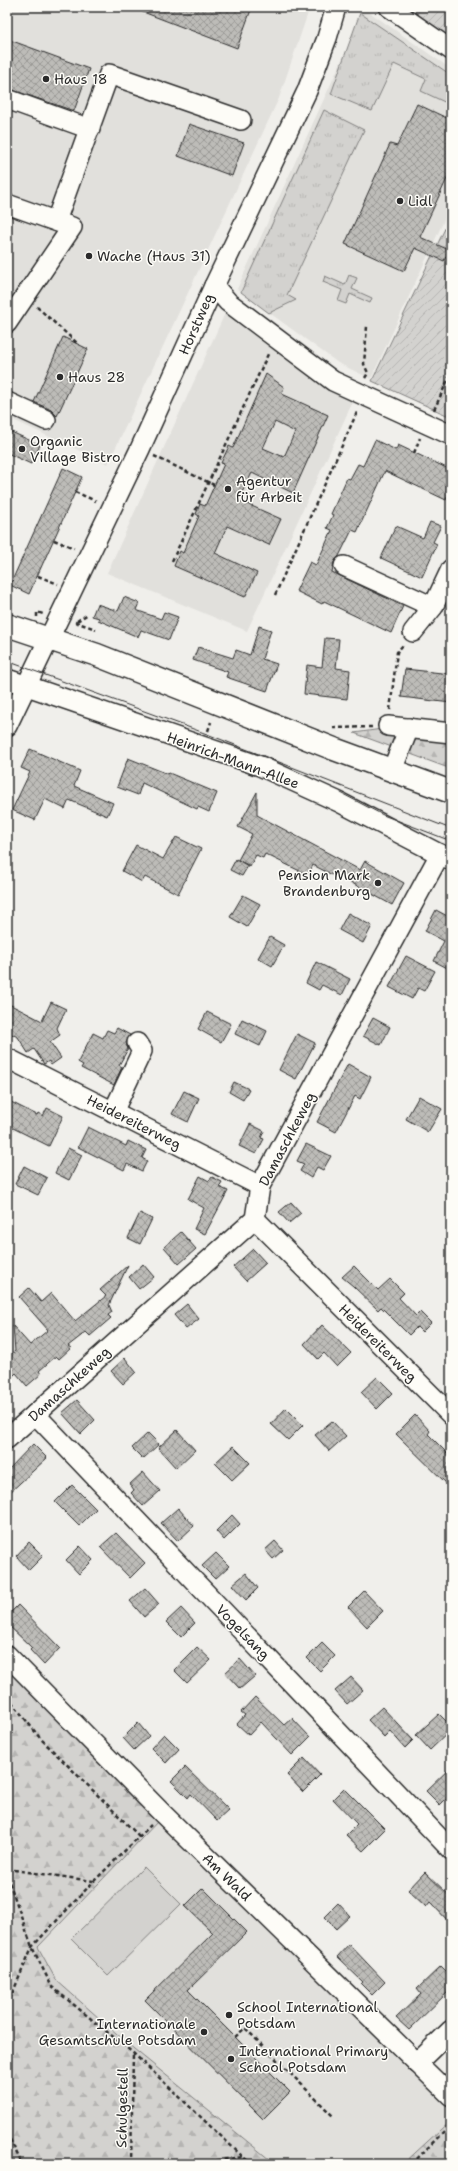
<svg xmlns="http://www.w3.org/2000/svg" width="458" height="2171" viewBox="0 0 458 2171" font-family="'Shantell Sans',sans-serif">
<defs>
<pattern id="grass-tufts" width="24" height="20" patternUnits="userSpaceOnUse"><rect width="24" height="20" fill="#d3d2cf"/><path d="M3 7l-1-3M5 7V3M7 7l1-3M15 17l-1-3M17 17v-4M19 17l1-3" fill="none" stroke="#b5b4b2"/></pattern>
<pattern id="forest-firs" width="22" height="20" patternUnits="userSpaceOnUse"><rect width="22" height="20" fill="#d3d2cf"/><path d="M5 1l3.5 6h-7zM16 11l3.5 6h-7z" fill="#b5b4b2"/></pattern>
<pattern id="garden-furrows" width="10" height="10" patternUnits="userSpaceOnUse"><rect width="10" height="10" fill="#d3d2cf"/><path d="M-1 1l2-2M0 10L10 0M9 11l2-2" fill="none" stroke="#b5b4b2"/></pattern>
<pattern id="building-cross-hatch" width="8" height="8" patternUnits="userSpaceOnUse"><rect width="8" height="8" fill="#bdbcb8"/><path d="M0 0l8 8M0 8l8-8" fill="none" stroke="#9a9996"/></pattern>
</defs>
<rect width="100%" height="100%" fill="#f0efeb"/>
<filter id="ink" filterUnits="userSpaceOnUse"><feTurbulence type="fractalNoise" baseFrequency=".025" numOctaves="2"/><feDisplacementMap in="SourceGraphic" scale="8" xChannelSelector="R" yChannelSelector="G"/><feConvolveMatrix kernelMatrix="1 2 1 2 8 2 1 2 1" color-interpolation-filters="sRGB"/></filter>
<g filter="url(#ink)">
<g fill="#e1e0dc">
<polygon points="7,7 310,7 279,98 108,464 7,417"/>
<polygon points="362,7 451,69 451,205 371,379 338,363 237,289 351,40"/>
<polygon points="226,311 354,399 247,631 107,573"/>
<polygon points="161,1818 451,2102 451,2120 403,2164 275,2164 134,2049 56,1980 38,1947"/>
</g>
<g fill="url(#grass-tufts)" stroke="#7f7e7d">
<polygon points="360,13 451,75 451,105 421,91 426,79 394,64 372,111 331,94"/>
<polygon points="324,110 364,130 287,295 296,300 269,313 241,292"/>
<polygon points="349,275 357,278 352,289 372,298 370,303 350,294 346,304 338,301 342,290 323,282 325,276 345,285"/>
</g>
<g fill="url(#forest-firs)" stroke="#7f7e7d">
<polygon points="389,728 451,737 451,769 354,733"/>
<polygon points="7,1659 161,1818 38,1947 56,1980 134,2049 275,2164 7,2164"/>
<polygon points="451,2120 451,2164 403,2164"/>
</g>
<g fill="url(#garden-furrows)" stroke="#7f7e7d">
<polygon points="407,7 451,7 451,38"/>
<polygon points="451,216 451,417 372,381"/>
</g>
<polygon fill="#d3d2cf" stroke="#7f7e7d" points="144,1867 181,1904 108,1976 71,1939"/>
<g fill="url(#building-cross-hatch)" stroke="#2b2b2b" fill-rule="evenodd">
<polygon points="130,7 252,7 237,48"/>
<polygon points="7,39 89,69 74,111 7,88"/>
<polygon points="417,104 451,120 451,170 420,237 449,250 444,261 415,248 404,271 345,244 390,144 397,146"/>
<polygon points="189,124 244,143 232,176 178,156"/>
<polygon points="63,337 88,349 57,416 51,410 34,402"/>
<path d="M266 374 284 387 282 394 328 415 293 493 252 473 238 500 281 519 269 545 227 526 215 553 257 573 245 597 174 566 180 551 183 553 199 516 196 514 200 504 205 506 224 464 221 463 229 446 233 448ZM275 422 295 432 284 457 263 448Z"/>
<polygon points="7,430 40,445 31,464 7,453"/>
<polygon points="375,440 396,450 398,445 451,470 451,490 446,500 385,471 357,532 352,530 339,556 334,562 332,572 403,606 391,633 324,601 322,604 296,591 310,562 316,565 332,530 327,528 333,515 331,514 347,478 350,479 358,464 363,466"/>
<polygon points="63,468 82,477 29,594 10,585"/>
<polygon points="430,522 441,526 433,542 437,544 422,577 381,558 396,526 423,538"/>
<polygon points="124,597 139,603 136,610 161,619 164,612 178,617 169,640 141,630 138,637 98,620 99,618 92,616 97,604 118,611"/>
<polygon points="259,626 271,630 262,659 277,664 267,691 226,677 228,672 193,660 198,647 233,658 236,650 250,655"/>
<polygon points="325,638 339,639 336,668 350,670 347,699 304,694 307,665 322,667"/>
<polygon points="405,669 451,674 451,703 401,697"/>
<polygon points="30,749 80,771 74,786 113,803 107,816 69,800 65,809 45,799 35,820 12,810 30,772 21,768"/>
<polygon points="128,758 168,774 169,773 217,793 209,812 198,807 197,809 142,783 138,795 117,787"/>
<polygon points="257,792 257,815 360,870 365,861 404,883 392,905 341,877 340,879 313,865 308,875 265,854 263,858 256,855 250,866 238,860 252,834 238,827"/>
<polygon points="176,837 201,849 178,894 145,877 142,882 122,871 136,845 163,859"/>
<polygon points="236,859 248,866 242,876 230,870"/>
<polygon points="243,895 260,904 247,927 230,917"/>
<polygon points="436,910 451,918 451,970 434,961 444,941 425,931"/>
<polygon points="348,913 372,926 363,943 339,930"/>
<polygon points="270,937 284,945 272,966 258,958"/>
<polygon points="406,956 435,971 424,991 418,988 412,999 389,987"/>
<polygon points="316,962 350,979 342,995 322,985 319,990 306,983"/>
<polygon points="51,1002 66,1009 57,1028 60,1035 50,1042 61,1058 51,1065 49,1061 44,1064 34,1049 28,1053 18,1037 7,1032 7,1003 42,1021"/>
<polygon points="207,1012 231,1024 221,1042 198,1029"/>
<polygon points="373,1018 390,1027 381,1045 363,1036"/>
<polygon points="242,1019 267,1031 260,1046 235,1034"/>
<polygon points="117,1028 130,1035 126,1043 128,1049 119,1065 122,1067 114,1085 81,1068 83,1065 78,1062 93,1033 103,1038 107,1030 114,1033"/>
<polygon points="297,1034 315,1043 296,1079 279,1070"/>
<polygon points="348,1064 371,1077 360,1099 355,1096 336,1132 317,1122"/>
<polygon points="234,1082 249,1089 243,1100 229,1092"/>
<polygon points="184,1091 199,1098 188,1122 172,1114"/>
<polygon points="419,1096 442,1109 428,1132 406,1119"/>
<polygon points="7,1100 37,1115 38,1113 43,1116 47,1108 63,1116 49,1146 7,1125"/>
<polygon points="250,1124 264,1131 261,1138 264,1139 256,1154 239,1146"/>
<polygon points="88,1127 126,1146 128,1141 146,1150 142,1158 147,1161 142,1171 127,1164 124,1170 78,1147"/>
<polygon points="306,1144 331,1156 323,1170 317,1167 311,1178 300,1171 304,1164 297,1161"/>
<polygon points="68,1148 82,1155 69,1180 55,1173"/>
<polygon points="24,1166 47,1178 38,1195 15,1184"/>
<polygon points="200,1176 209,1181 212,1177 222,1182 219,1187 228,1191 205,1234 194,1229 204,1208 188,1199"/>
<polygon points="291,1202 301,1213 289,1223 279,1212"/>
<polygon points="140,1213 152,1219 140,1244 128,1238"/>
<polygon points="181,1232 196,1249 179,1264 164,1247"/>
<polygon points="253,1249 266,1263 246,1281 233,1267"/>
<polygon points="143,1264 154,1277 139,1289 129,1277"/>
<polygon points="128,1265 109,1305 112,1312 108,1315 111,1318 90,1336 86,1332 68,1346 71,1348 59,1359 56,1356 39,1371 41,1374 27,1386 16,1373 12,1377 7,1370 7,1358 15,1351 13,1326 30,1345 48,1330 19,1297 29,1288 41,1302 51,1293 75,1321 106,1296 100,1290"/>
<polygon points="354,1266 378,1290 390,1279 404,1293 399,1298 416,1316 420,1312 431,1323 422,1332 417,1327 409,1335 381,1307 378,1310 353,1286 342,1277"/>
<polygon points="187,1304 199,1319 186,1329 174,1315"/>
<polygon points="322,1325 351,1353 337,1367 324,1353 318,1359 304,1344"/>
<polygon points="125,1358 136,1372 123,1384 111,1371"/>
<polygon points="377,1377 393,1393 377,1409 361,1392"/>
<polygon points="77,1400 95,1420 81,1434 62,1413"/>
<polygon points="286,1408 303,1425 288,1440 271,1424"/>
<polygon points="415,1415 430,1431 428,1434 451,1457 451,1488 396,1434"/>
<polygon points="332,1421 346,1436 329,1451 315,1435"/>
<polygon points="177,1430 195,1450 176,1468 158,1448"/>
<polygon points="148,1433 159,1444 143,1459 132,1448"/>
<polygon points="33,1444 47,1458 7,1495 7,1471"/>
<polygon points="233,1446 250,1463 232,1480 215,1463"/>
<polygon points="143,1472 160,1491 143,1506 131,1493 134,1490 130,1484"/>
<polygon points="72,1485 96,1509 79,1526 55,1502"/>
<polygon points="178,1508 194,1526 178,1541 161,1523"/>
<polygon points="232,1515 240,1524 224,1540 216,1531"/>
<polygon points="116,1533 145,1563 130,1578 100,1547"/>
<polygon points="275,1541 283,1550 273,1559 265,1550"/>
<polygon points="29,1542 43,1556 29,1570 16,1556"/>
<polygon points="80,1546 93,1560 79,1574 66,1560"/>
<polygon points="216,1553 229,1566 215,1579 202,1566"/>
<polygon points="246,1573 258,1588 246,1600 232,1585"/>
<polygon points="145,1588 159,1604 144,1617 130,1601"/>
<polygon points="364,1591 383,1611 367,1627 348,1607"/>
<polygon points="18,1605 60,1648 44,1665 30,1650 32,1648 7,1624 7,1616"/>
<polygon points="181,1608 195,1623 181,1637 166,1622"/>
<polygon points="322,1643 335,1656 320,1671 307,1658"/>
<polygon points="197,1647 211,1660 187,1683 174,1670"/>
<polygon points="240,1659 255,1676 240,1689 225,1673"/>
<polygon points="351,1677 363,1690 347,1704 335,1691"/>
<polygon points="255,1697 284,1725 292,1718 310,1737 292,1755 261,1722 249,1735 237,1724 245,1715 241,1712"/>
<polygon points="382,1707 413,1740 405,1748 390,1731 384,1737 368,1720"/>
<polygon points="439,1714 451,1726 451,1730 430,1750 416,1735"/>
<polygon points="138,1723 149,1736 134,1750 123,1738"/>
<polygon points="164,1734 179,1749 166,1763 151,1748"/>
<polygon points="304,1758 320,1775 303,1792 287,1775"/>
<polygon points="185,1767 229,1810 217,1821 191,1794 188,1798 171,1781"/>
<polygon points="451,1767 451,1794 440,1805 426,1791"/>
<polygon points="344,1788 385,1829 363,1851 346,1835 357,1824 333,1799"/>
<polygon points="425,1872 451,1897 451,1924 430,1902 426,1907 408,1890"/>
<polygon points="203,1888 247,1932 188,1990 290,2092 263,2119 145,2000 213,1933 185,1906"/>
<polygon points="338,1903 350,1916 336,1929 324,1917"/>
<polygon points="349,1944 385,1982 372,1995 361,1984 363,1982 337,1957"/>
<polygon points="441,1966 451,1976 451,1989 409,2030 396,2018 421,1994 417,1989"/>
</g>
<g fill="none" stroke-linecap="round" stroke-linejoin="round">
<defs>
<g id="minor">
<polyline points="389,7 451,50"/>
<polyline points="7,99 90,129"/>
<polyline points="7,204 72,227 7,323"/>
<polyline points="56,221 109,74 241,120"/>
<polyline points="214,286 228,302 333,381 451,435"/>
<polyline points="7,402 46,420"/>
<polyline points="344,566 433,607"/>
<polyline points="413,632 433,607 451,569"/>
<polyline points="7,679 260,766 339,802 451,860"/>
<polyline points="7,726 140,449 214,286 307,91 327,38 336,7"/>
<polyline points="388,726 451,733"/>
<polyline points="392,770 409,728"/>
<polyline points="7,1058 260,1186"/>
<polyline points="113,1112 142,1051 137,1043"/>
<polyline points="255,1219 451,1415"/>
<polyline points="35,1414 451,1850"/>
<polyline points="7,1439 255,1219 260,1186 440,854"/>
<polyline points="7,1655 163,1814 451,2096"/>
<polyline points="417,2063 451,2030"/>
</g>
<polyline id="major" points="7,625 97,655 334,749 451,792"/>
</defs>
<use href="#minor" stroke="#2b2b2b" stroke-width="22"/>
<use href="#major" stroke="#2b2b2b" stroke-width="25"/>
<g stroke="#2b2b2b" stroke-width="2.5" stroke-dasharray="4 3" stroke-linecap="butt">
<polyline points="37,307 77,343"/>
<polyline points="365,378 368,373 364,364 367,326"/>
<polyline points="434,410 451,373"/>
<polyline points="414,453 420,438"/>
<polyline points="154,456 214,485"/>
<polyline points="75,492 96,501"/>
<polyline points="54,540 74,548"/>
<polyline points="172,561 269,352"/>
<polyline points="38,576 58,584"/>
<polyline points="275,595 358,410"/>
<polyline points="37,617 37,612 43,614"/>
<polyline points="77,621 88,614"/>
<polyline points="75,622 96,629"/>
<polyline points="390,710 397,652 403,645"/>
<polyline points="333,728 372,727"/>
<polyline points="208,731 211,722"/>
<polyline points="7,1696 40,1738 139,1836"/>
<polyline points="7,1869 93,1881"/>
<polyline points="7,1876 32,1947 52,1987 133,2053 243,2157"/>
<polyline points="7,2006 32,1947 94,1881 151,1825"/>
<polyline points="235,2037 245,2028 334,2117"/>
<polyline points="7,2133 22,2164"/>
<polyline points="131,2164 133,2053"/>
<polyline points="189,2164 243,2157 252,2164"/>
<polyline points="412,2164 451,2124"/>
</g>
<use href="#minor" stroke="#fdfcf7" stroke-width="19"/>
<use href="#major" stroke="#fdfcf7" stroke-width="22"/>
<g stroke="#2b2b2b" stroke-width="1">
<polyline points="7,661 207,734 451,829"/>
<polyline points="341,793 383,815 451,841"/>
</g>
</g>
</g>
<g fill="#2b2b2b" stroke="#fdfcf7" stroke-width="1.5">
<circle cx="46" cy="79" r="4"/>
<circle cx="400" cy="201" r="4"/>
<circle cx="89" cy="256" r="4"/>
<circle cx="60" cy="377" r="4"/>
<circle cx="22" cy="449" r="4"/>
<circle cx="228" cy="489" r="4"/>
<circle cx="378" cy="883" r="4"/>
<circle cx="229" cy="2015" r="4"/>
<circle cx="204" cy="2032" r="4"/>
<circle cx="231" cy="2059" r="4"/>
</g>
<g text-anchor="middle" dominant-baseline="central" stroke-width="3" stroke-linejoin="round" paint-order="stroke">
<g font-size="14" fill="#2b2b2b" stroke="#fdfcf7" text-anchor="start">
<text x="54" y="79">Haus 18</text>
<text x="408" y="201">Lidl</text>
<text x="97" y="256">Wache (Haus 31)</text>
<text x="68" y="377">Haus 28</text>
<text x="30" y="441">Organic<tspan x="30" dy="16">Village Bistro</tspan></text>
<text x="236" y="481">Agentur<tspan x="236" dy="16">für Arbeit</tspan></text>
<text x="370" y="875" text-anchor="end">Pension Mark<tspan x="370" dy="16">Brandenburg</tspan></text>
<text x="237" y="2007">School International<tspan x="237" dy="16">Potsdam</tspan></text>
<text x="196" y="2024" text-anchor="end">Internationale<tspan x="196" dy="16">Gesamtschule Potsdam</tspan></text>
<text x="239" y="2051">International Primary<tspan x="239" dy="16">School Potsdam</tspan></text>
</g>
<g font-size="14" fill="#2b2b2b" stroke="#fdfcf7">
<text transform="translate(196 324) rotate(-66)">Horstweg</text>
<text transform="translate(233 760) rotate(20)">Heinrich-Mann-Allee</text>
<text transform="translate(134 1122) rotate(27)">Heidereiterweg</text>
<text transform="translate(287 1139) rotate(-62)">Damaschkeweg</text>
<text transform="translate(378 1343) rotate(45)">Heidereiterweg</text>
<text transform="translate(69 1384) rotate(-42)">Damaschkeweg</text>
<text transform="translate(243 1632) rotate(46)">Vogelsang</text>
<text transform="translate(227 1877) rotate(44)">Am Wald</text>
<text transform="translate(122 2108) rotate(-89)">Schulgestell</text>
</g>
</g>
<rect width="458" height="2171" fill="none" stroke="#fdfcf7" stroke-width="24"/>
<rect x="12" y="12" width="434" height="2147" fill="none" stroke="#2b2b2b" stroke-width="1.5" filter="url(#ink)"/>
</svg>
